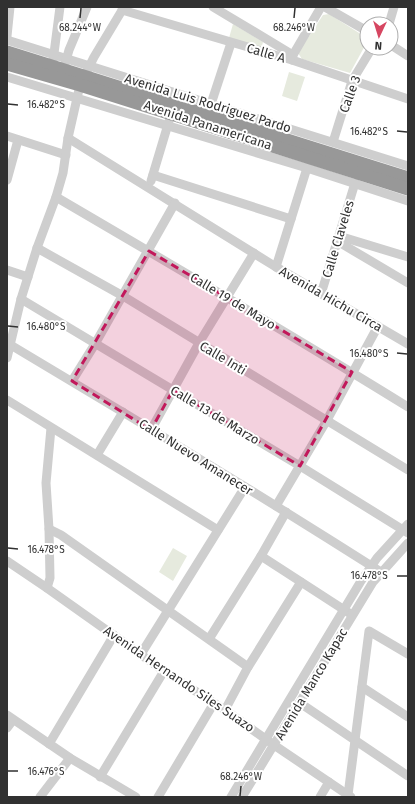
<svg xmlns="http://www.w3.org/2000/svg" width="415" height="804" viewBox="0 0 415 804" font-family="'Fira Sans',sans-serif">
<rect width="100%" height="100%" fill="#fff"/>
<g fill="#e6eade">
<polygon points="329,14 367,38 367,42 350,73 302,59 298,53 323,15"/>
<polygon points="233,24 263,42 262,46 260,47 229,38"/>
<polygon points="289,72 305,77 297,101 282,96"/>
<polygon points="173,548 187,556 173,581 159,572"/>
</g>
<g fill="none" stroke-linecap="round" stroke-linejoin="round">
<g stroke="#cecece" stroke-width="9">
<polyline points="213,7 293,55 292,60"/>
<polyline points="325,7 367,31"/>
<polyline points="122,10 292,60 408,99"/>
<polyline points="389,24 394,7"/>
<polyline points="7,36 10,7"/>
<polyline points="7,40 408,166"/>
<polyline points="391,45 408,56"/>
<polyline points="293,55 321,7"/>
<polyline points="53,61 60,7"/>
<polyline points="65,64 69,50 87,7"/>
<polyline points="7,77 307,168 408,201"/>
<polyline points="211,104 231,43"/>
<polyline points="7,136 66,155"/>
<polyline points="68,138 276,267 408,344"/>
<polyline points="333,142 352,81 372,48"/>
<polyline points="153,175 291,219"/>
<polyline points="7,180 18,140"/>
<polyline points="151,181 169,121"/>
<path d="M56 197C174 266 292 335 408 407"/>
<polyline points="339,236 408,257"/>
<polyline points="337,241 408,283"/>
<polyline points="37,248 123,296 408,470"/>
<polyline points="276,267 307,168"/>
<polyline points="7,270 28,277"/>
<polyline points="321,294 355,183"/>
<polyline points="21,299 300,466 408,533"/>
<path d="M9 344C134 418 258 494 381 572"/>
<polyline points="7,358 21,299 37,248 56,197 63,173 68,138 80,85 94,57 124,7"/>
<polyline points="72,381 95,344 175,203"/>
<polyline points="7,400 218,530"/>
<polyline points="151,430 199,343 254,253"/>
<polyline points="97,455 123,412"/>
<polyline points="276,506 327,420 378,326"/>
<path d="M49 529 61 535C124 579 186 623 248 667"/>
<polyline points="261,556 349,613"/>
<polyline points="7,561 47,588 164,671 225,710 274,745 351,797"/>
<polyline points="47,588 50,578 49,529 46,483 51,428"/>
<polyline points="209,639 261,556 286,512"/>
<polyline points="141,654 245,487"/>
<polyline points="362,687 408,717"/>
<polyline points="300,703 408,776"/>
<polyline points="225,710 248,667 301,582"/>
<polyline points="7,715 70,758 136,797"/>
<polyline points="7,728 13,720"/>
<polyline points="49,744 114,635"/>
<polyline points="100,777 164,671"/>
<polyline points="348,795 369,631 408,654"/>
<polyline points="40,797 70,758"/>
<polyline points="158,797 214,703"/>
<polyline points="231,797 361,581 377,558 408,524"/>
<polyline points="242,797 373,582 408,543"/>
<polyline points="320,797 329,782"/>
</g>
<g stroke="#989898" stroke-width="13">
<polyline points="7,52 408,178"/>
<polyline points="7,64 80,85 408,189"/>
</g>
</g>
<path fill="#c2185b" fill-opacity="0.2" stroke="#c2185b" stroke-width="3" stroke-dasharray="8 5" stroke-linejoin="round" d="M149 251 352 372 300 466 173 390 151 430 72 381Z"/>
<path fill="none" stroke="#313131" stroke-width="1.5" d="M80 18 81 8M294 18 295 8M8 104 18 105M397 131 407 132M8 326 18 327M397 353 407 354M8 548 18 549M397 576H407M8 771H18M240 796 241 786"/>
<g text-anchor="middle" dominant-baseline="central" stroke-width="4" stroke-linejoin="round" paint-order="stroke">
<g font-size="13" fill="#313131" stroke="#fff">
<text transform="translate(266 53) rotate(16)">Calle A</text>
<text transform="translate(350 94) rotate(-70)">Calle 3</text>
<text transform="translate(208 103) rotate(17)">Avenida Luis Rodriguez Pardo</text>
<text transform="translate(208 125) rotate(18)">Avenida Panamericana</text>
<text transform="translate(338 239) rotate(-73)">Calle Claveles</text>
<text transform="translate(331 299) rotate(30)">Avenida Hichu Circa</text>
<text transform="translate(233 301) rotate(31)">Calle 19 de Mayo</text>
<text transform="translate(223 358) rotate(31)">Calle Inti</text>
<text transform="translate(215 415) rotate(31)">Calle 13 de Marzo</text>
<text transform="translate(196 457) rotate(32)">Calle Nuevo Amanecer</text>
<text transform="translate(179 679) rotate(34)">Avenida Hernando Siles Suazo</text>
<text transform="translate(311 684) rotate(-59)">Avenida Manco Kapac</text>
</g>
</g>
<g font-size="10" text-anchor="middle" fill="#313131" stroke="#fff" stroke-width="4" stroke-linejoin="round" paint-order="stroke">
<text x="80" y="31">68.244°W</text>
<text x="294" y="31">68.246°W</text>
<text x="46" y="108">16.482°S</text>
<text x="369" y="135">16.482°S</text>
<text x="46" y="330">16.480°S</text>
<text x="369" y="357">16.480°S</text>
<text x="46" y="553">16.478°S</text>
<text x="369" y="579">16.478°S</text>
<text x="46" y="775">16.476°S</text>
<text x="241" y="780">68.246°W</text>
</g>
<rect width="415" height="804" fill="none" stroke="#313131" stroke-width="16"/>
<g transform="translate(379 36) rotate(184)"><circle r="19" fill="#ffffff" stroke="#adadad"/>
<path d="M0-3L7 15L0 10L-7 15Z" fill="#d64661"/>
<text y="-6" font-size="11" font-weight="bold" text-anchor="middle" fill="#313131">N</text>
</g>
</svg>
